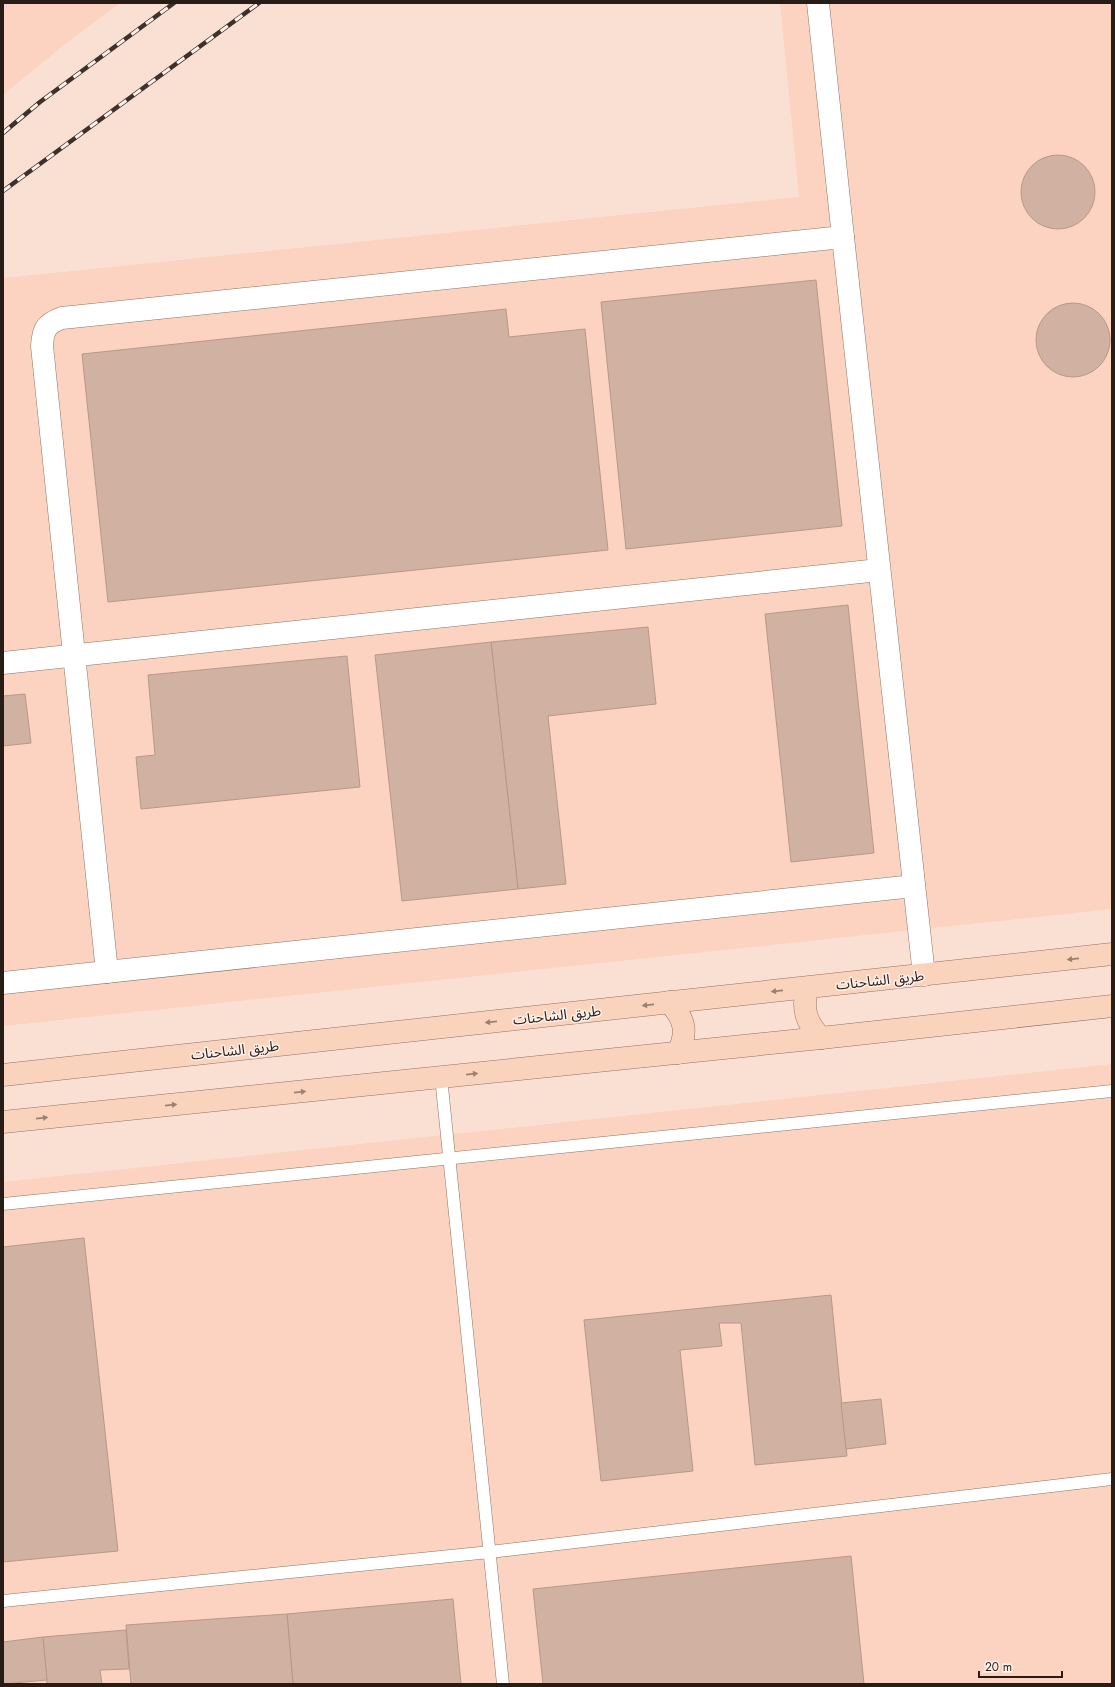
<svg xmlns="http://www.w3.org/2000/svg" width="1115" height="1687" viewBox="0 0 1115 1687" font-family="Jost,'Noto Sans Arabic',sans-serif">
<rect width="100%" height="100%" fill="#fae0d3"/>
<g fill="#fbd3c0">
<polygon points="3,3 120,3 65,44 3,95"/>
<polygon points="780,3 1112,3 1112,909 3,1026 3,278 799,197"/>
<polygon points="1112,1064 1112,1684 3,1684 3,1182"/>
</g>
<g fill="#d1b1a2" stroke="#b7988a">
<circle cx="1058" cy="192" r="37"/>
<polygon points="816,280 842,526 626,549 601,302"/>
<circle cx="1073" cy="340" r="37"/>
<polygon points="506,309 509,337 585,329 608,550 108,602 82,354"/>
<polygon points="848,605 874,853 791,862 765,614"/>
<polygon points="648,627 656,704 548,716 566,884 518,889 491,642"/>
<polygon points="491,642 518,889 402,901 375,655"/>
<polygon points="347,656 360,787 141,809 136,757 155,755 148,675"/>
<polygon points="25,694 31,743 3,746 3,696"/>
<polygon points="84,1238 118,1551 3,1562 3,1247"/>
<polygon points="831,1295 847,1456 755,1465 741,1323 719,1323 722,1346 680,1350 693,1471 601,1481 584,1320"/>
<polygon points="881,1399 886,1444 846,1449 841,1403"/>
<polygon points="851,1556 864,1684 543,1684 533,1589"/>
<polygon points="453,1599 461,1684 293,1684 287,1614"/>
<polygon points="287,1614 293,1684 131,1684 126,1625"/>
<polygon points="126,1630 129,1669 100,1670 102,1684 47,1684 43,1637"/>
<polygon points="43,1637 47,1680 3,1684 3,1642"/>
</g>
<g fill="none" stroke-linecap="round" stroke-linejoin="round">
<defs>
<g id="service">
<polyline points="441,1077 503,1684"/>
<polyline points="3,1204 1112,1091"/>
<polyline points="3,1601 490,1552 1112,1479"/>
</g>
<g id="minor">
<polyline points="818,3 843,237 924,975"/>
<polyline points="3,663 879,570"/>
<path d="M107 972 42 346C43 329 46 324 62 318L843 237"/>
<polyline points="3,983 914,886"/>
</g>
<g id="secondary">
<path d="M807 988C802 1009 806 1023 821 1038"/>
<path d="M669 1002C685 1019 688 1032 678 1053"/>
<polyline points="3,1075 1112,954"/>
<polyline points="3,1122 821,1038 1112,1006"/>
</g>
</defs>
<use href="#service" stroke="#907365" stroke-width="13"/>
<use href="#minor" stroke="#907365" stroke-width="23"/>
<use href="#secondary" stroke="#907365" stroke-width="23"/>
<use href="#service" stroke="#fff" stroke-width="12"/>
<use href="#minor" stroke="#fff" stroke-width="22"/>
<use href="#secondary" stroke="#fad3bc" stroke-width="22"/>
<defs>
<g id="rail">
<polyline points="3,133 40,102 174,3"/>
<polyline points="3,191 259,3"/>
</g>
</defs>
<use href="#rail" stroke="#3f312a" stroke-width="4.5"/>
<use href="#rail" stroke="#fef0ea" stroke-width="3" stroke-dasharray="9" stroke-linecap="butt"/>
</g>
<defs><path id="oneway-solid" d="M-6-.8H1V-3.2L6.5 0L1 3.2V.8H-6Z"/></defs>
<g fill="#9c8171">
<use href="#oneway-solid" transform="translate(1073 959) rotate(174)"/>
<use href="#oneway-solid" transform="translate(777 991) rotate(174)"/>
<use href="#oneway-solid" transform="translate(648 1005) rotate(174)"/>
<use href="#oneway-solid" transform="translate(491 1022) rotate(174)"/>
<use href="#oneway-solid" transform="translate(472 1074) rotate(-6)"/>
<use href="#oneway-solid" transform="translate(300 1092) rotate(-6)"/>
<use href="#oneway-solid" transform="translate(171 1105) rotate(-6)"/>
<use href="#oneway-solid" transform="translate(42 1118) rotate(-6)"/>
</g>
<g text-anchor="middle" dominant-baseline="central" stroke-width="3" stroke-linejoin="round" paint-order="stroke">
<g font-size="14" fill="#281c16" stroke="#fef0ea">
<text transform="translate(880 980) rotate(-6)">طريق الشاحنات</text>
<text transform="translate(557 1015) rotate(-6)">طريق الشاحنات</text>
<text transform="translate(235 1050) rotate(-6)">طريق الشاحنات</text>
</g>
</g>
<rect width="1115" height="1687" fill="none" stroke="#281c16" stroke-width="8"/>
<path d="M979 1671v6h83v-6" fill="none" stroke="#281c16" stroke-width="2"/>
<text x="985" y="1671" font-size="12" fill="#281c16" stroke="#fef0ea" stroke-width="3" paint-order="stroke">20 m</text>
</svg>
